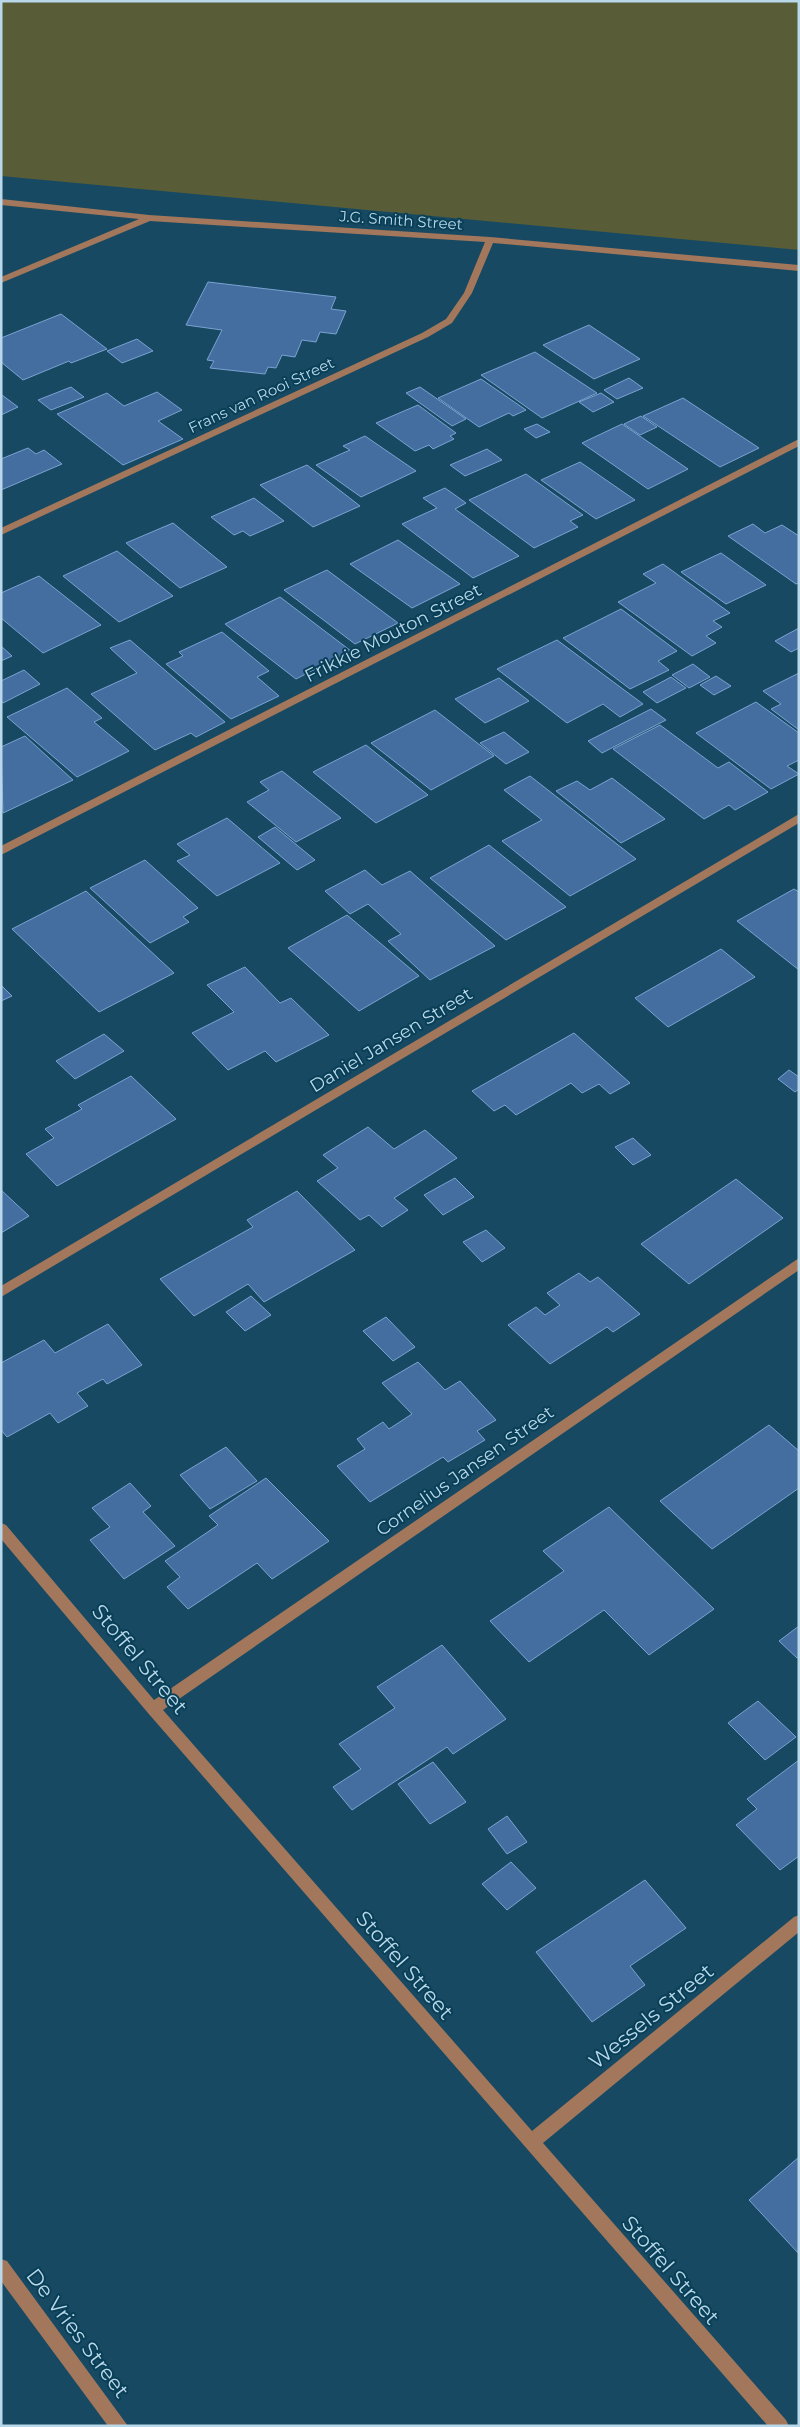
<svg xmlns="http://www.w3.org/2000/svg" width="800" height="2427" viewBox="0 0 800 2427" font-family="Montserrat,sans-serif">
<rect width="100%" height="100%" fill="#174a62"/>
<polygon fill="#585c37" points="1,1 799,1 799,250 1,176"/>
<g fill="#446ea0" stroke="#7aa2d2">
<polygon points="208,282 336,297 331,309 346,311 336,334 320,332 316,342 302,340 295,357 282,355 276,368 268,367 265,374 210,368 214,361 207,360 222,330 186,325"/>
<polygon points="61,314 107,349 71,363 69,361 23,380 1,362 1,338"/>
<polygon points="589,325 640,359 594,379 543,345"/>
<polygon points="137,339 153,351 122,363 107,351"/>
<polygon points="535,352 597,393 542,418 481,375"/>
<polygon points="629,378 643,388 617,399 604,390"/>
<polygon points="481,379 526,410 513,416 509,413 479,427 438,398"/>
<polygon points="71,387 84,397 51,410 38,400"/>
<polygon points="420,387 466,419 452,426 406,393"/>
<polygon points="157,392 182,410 158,421 183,439 123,465 57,414 107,393 124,406"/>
<polygon points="601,393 614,402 593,412 579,402"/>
<polygon points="1,395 2,395 18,407 1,415"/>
<polygon points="683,398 759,448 720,467 643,416"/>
<polygon points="418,405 456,433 450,436 454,439 433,449 429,445 415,451 376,423"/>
<polygon points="641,416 657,427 640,435 624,424"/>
<polygon points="537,424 550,432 536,438 524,429"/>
<polygon points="622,424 688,469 648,489 582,443"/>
<polygon points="365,436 416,471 361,497 316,465 350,450 343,446"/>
<polygon points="28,448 36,454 44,450 62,464 1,490 1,459"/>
<polygon points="487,449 502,460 465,476 450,465"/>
<polygon points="580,462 635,500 596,519 541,480"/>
<polygon points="307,465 360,506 313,527 260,485"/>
<polygon points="526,474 583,515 570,521 578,527 534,548 469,500"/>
<polygon points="445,488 466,503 455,509 519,556 473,578 402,524 437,508 423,498"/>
<polygon points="254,498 284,521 250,536 243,531 234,535 211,517"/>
<polygon points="173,523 227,567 180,588 126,543"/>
<polygon points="753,524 765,533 782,525 799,536 799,583 796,584 728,536"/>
<polygon points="398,540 460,584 412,608 350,564"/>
<polygon points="117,551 173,596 119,622 63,576"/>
<polygon points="721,553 766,585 726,604 681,572"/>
<polygon points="663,564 730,613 713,621 722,627 706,636 716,643 692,656 618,602 656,583 643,574"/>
<polygon points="327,570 398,623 355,644 284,590"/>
<polygon points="39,576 101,625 43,653 1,618 1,593"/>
<polygon points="280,597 351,651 296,679 225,624"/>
<polygon points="621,609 677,651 658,661 669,670 630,689 563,638"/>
<polygon points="799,628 799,648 791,652 775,641"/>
<polygon points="222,632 269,671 257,677 279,696 231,719 166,664 183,656 179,652"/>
<polygon points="130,640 225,722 196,737 191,733 155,750 91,694 137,673 110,648"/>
<polygon points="557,640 643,704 620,717 603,704 567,723 497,669"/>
<polygon points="1,646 12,656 1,661"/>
<polygon points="693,664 710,677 689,688 672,675"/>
<polygon points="24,670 40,684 3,703 1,701 1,681"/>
<polygon points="799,673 799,730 771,709 781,704 763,691"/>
<polygon points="716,676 731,686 714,695 700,685"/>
<polygon points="671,677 686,688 657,703 643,692"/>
<polygon points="499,678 529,701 485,723 455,699"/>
<polygon points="67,688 102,718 94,722 129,751 77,777 7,717"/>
<polygon points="756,702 799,733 799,760 787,766 799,774 771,789 696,733"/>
<polygon points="651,709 666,720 602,753 588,741"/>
<polygon points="435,710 494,756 431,790 371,743"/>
<polygon points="660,725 718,768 729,762 768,792 735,810 729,805 704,819 613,749"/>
<polygon points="504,732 529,752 506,764 480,743"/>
<polygon points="25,736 73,780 3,813 1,747"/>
<polygon points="366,745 428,795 376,823 313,772"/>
<polygon points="282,771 341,818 296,842 247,802 269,790 260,782"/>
<polygon points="530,776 636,859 570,896 502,841 542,820 504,790"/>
<polygon points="612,778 665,819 621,843 556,791 577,781 590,790"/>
<polygon points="227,818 280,863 217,896 177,861 190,855 177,844"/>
<polygon points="275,827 315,860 297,870 258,837"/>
<polygon points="489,845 566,907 506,940 430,878"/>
<polygon points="145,860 198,908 183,917 189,922 150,943 90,888"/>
<polygon points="365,870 382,885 410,871 495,946 430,980 388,941 401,934 368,904 350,914 325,891"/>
<polygon points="794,889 799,892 799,970 737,921"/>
<polygon points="86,891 174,973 99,1012 12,929"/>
<polygon points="347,915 419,976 359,1011 288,948"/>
<polygon points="721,949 755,977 668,1027 635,998"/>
<polygon points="245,967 280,1003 291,998 329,1035 276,1062 265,1051 228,1070 192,1033 234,1012 207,985"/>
<polygon points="1,985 12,996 1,1001"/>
<polygon points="574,1033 630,1083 610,1094 599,1084 582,1093 571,1083 516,1115 505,1105 494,1111 472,1091"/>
<polygon points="104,1034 124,1051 75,1079 56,1061"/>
<polygon points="789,1070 799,1077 799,1089 795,1092 778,1079"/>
<polygon points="131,1076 176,1119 57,1186 26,1154 54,1138 45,1129 82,1109 78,1105"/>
<polygon points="368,1127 394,1149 425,1130 457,1158 394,1198 408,1210 382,1227 369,1215 360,1220 317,1181 338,1168 323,1155"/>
<polygon points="633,1138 651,1155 633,1165 615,1147"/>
<polygon points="455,1178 474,1197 443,1215 424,1195"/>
<polygon points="736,1179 783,1218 689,1284 641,1244"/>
<polygon points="1,1190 29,1216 1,1233"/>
<polygon points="297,1191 355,1250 264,1302 248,1284 194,1316 160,1279 253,1227 247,1220"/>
<polygon points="486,1230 505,1248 482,1262 463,1242"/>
<polygon points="579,1273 590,1282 598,1277 640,1314 613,1332 607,1327 550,1364 508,1325 536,1307 545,1315 560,1305 547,1293"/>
<polygon points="251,1296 271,1315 245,1331 226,1312"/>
<polygon points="386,1317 415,1347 393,1361 363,1331"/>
<polygon points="108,1324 142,1365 107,1384 103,1379 77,1393 88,1406 58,1423 50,1413 7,1437 1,1430 1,1363 44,1340 55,1353"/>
<polygon points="418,1362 445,1390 460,1381 496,1420 477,1431 485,1440 448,1462 443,1457 370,1502 337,1466 365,1449 357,1439 383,1422 389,1429 412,1414 382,1383"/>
<polygon points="769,1425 799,1451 799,1488 712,1549 660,1501"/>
<polygon points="226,1447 257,1481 210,1509 180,1475"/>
<polygon points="266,1478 329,1541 272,1579 257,1563 188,1609 167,1587 180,1577 165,1561 218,1525 209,1516"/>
<polygon points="130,1483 151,1506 143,1512 175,1546 124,1579 90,1540 110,1527 92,1508"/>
<polygon points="609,1507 714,1609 649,1655 604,1610 529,1662 490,1621 564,1571 543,1551"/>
<polygon points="799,1626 799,1657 797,1658 779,1641"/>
<polygon points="442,1645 506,1719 453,1754 447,1747 352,1810 333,1787 361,1769 339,1744 395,1708 377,1687"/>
<polygon points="758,1701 796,1737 765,1760 728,1723"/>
<polygon points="799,1760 799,1856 780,1870 736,1825 757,1809 747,1799"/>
<polygon points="433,1762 466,1802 430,1824 398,1784"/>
<polygon points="507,1816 527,1842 507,1854 488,1829"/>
<polygon points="511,1862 536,1888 507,1910 482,1884"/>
<polygon points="645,1880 686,1928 630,1966 645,1985 592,2022 536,1952"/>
<polygon points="799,2157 799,2254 749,2200"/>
</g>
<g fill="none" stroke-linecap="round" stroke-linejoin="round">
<g fill="#a3775b" fill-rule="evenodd">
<polygon points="1,199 149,215 490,237 799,265 799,271 493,243 472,293 452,323 428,337 1,535 1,528 422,333 446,319 464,293 485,242 150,221 1,283 1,277 139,219 1,205"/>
<polygon points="799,439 799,446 1,855 1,846"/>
<polygon points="799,814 799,823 1,1297 1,1286"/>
<polygon points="799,1258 799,1270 163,1710 532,2131 794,1917 799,1915 799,1932 543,2143 786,2420 789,2426 768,2426 148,1713 1,1539 1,1523 6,1525 154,1700"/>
<polygon points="1,2259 7,2261 128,2426 108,2426 1,2281"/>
</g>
</g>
<g text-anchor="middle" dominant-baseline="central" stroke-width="4" stroke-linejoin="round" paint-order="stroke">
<g font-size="15" fill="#b9d8ea" stroke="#093f57">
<text transform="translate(401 220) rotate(4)">J.G. Smith Street</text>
<text transform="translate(261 395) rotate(-25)">Frans van Rooi Street</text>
</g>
<g font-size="18" fill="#b9d8ea" stroke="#093f57">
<text transform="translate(393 633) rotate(-27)">Frikkie Mouton Street</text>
<text transform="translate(391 1040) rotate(-31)">Daniel Jansen Street</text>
<text transform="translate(465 1471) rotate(-35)">Cornelius Jansen Street</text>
</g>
<g font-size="21" fill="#b9d8ea" stroke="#093f57">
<text transform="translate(140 1659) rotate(50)">Stoffel Street</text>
<text transform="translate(405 1965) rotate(49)">Stoffel Street</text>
<text transform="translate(651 2016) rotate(-39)">Wessels Street</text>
<text transform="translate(671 2270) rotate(49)">Stoffel Street</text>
<text transform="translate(78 2333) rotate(53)">De Vries Street</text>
</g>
</g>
<rect width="800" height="2427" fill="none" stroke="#b9d8ea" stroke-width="5"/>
</svg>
